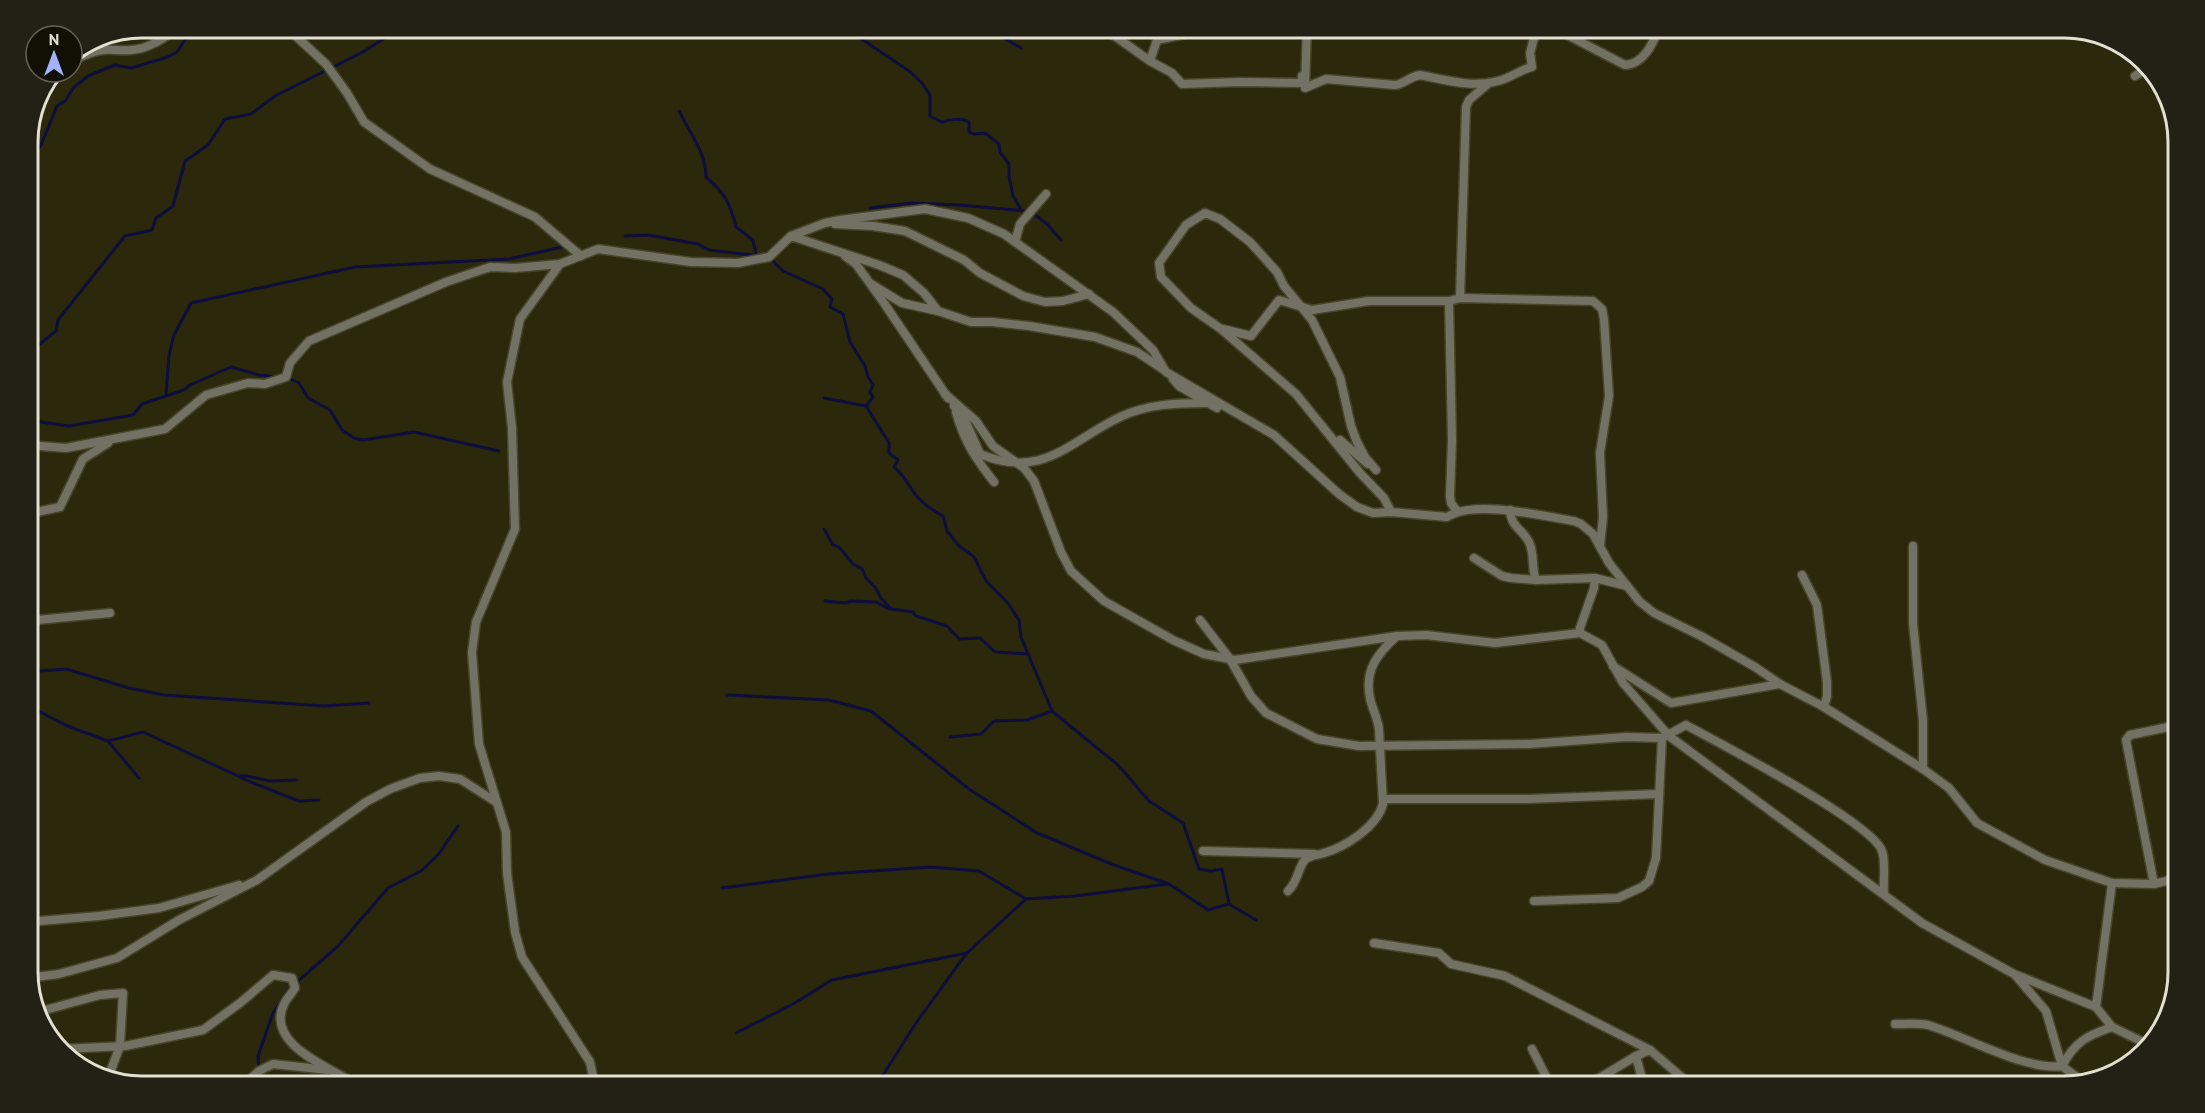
<svg xmlns="http://www.w3.org/2000/svg" width="2205" height="1113" viewBox="0 0 2205 1113" font-family="'PT Sans',sans-serif">
<rect width="100%" height="100%" fill="#2b280c"/>
<g fill="none" stroke-linecap="round" stroke-linejoin="round">
<g stroke="#0d0e3c" stroke-width="3">
<path d="M811 27 857 36 909 71 922 83 930 95V116L942 122C950 119 961 118 969 122V132L974 134 985 133 999 144 1000 152 1009 164V176L1013 196 1021 210"/>
<polyline points="985,27 1021,48"/>
<path d="M679 111C689 132 706 152 706 177 725 193 730 203 736 227L753 240 756 254"/>
<polyline points="27,166 41,145 57,106 65,101 74,87 88,76 115,65 131,68 168,57 177,52 194,27"/>
<polyline points="870,208 912,203 960,205 1026,211"/>
<polyline points="1035,215 1047,224 1061,240"/>
<polyline points="625,236 648,235 698,244 709,250 760,256"/>
<polyline points="770,258 783,271 823,289 832,299 830,307 843,314 850,342 865,366 868,377 873,385 870,392 873,397 866,406"/>
<polyline points="27,366 36,347 56,331 58,320 125,236 152,230 156,218 173,206 185,161 208,145 225,119 251,114 275,96 363,52 402,27"/>
<polyline points="288,378 299,383 308,398 330,410 342,430 354,438 363,440 414,432 499,451"/>
<polyline points="166,396 169,355 174,335 191,303 355,267 509,259 562,247"/>
<path d="M824 398 866 406 889 443V453L898 460 894 467C905 476 907 484 915 494 923 504 932 510 943 516L947 531 958 545 974 557 986 581 1007 602 1019 620 1021 637 1052 711"/>
<polyline points="27,420 69,426 133,415 142,404 184,390 190,385 231,367 259,375 279,377"/>
<polyline points="824,529 833,545 839,547 853,564 862,569 866,578 875,587 881,598 891,609 913,612 916,616 947,626 959,639 980,638 995,652 1029,654"/>
<polyline points="825,601 846,603 850,601 876,602 889,609"/>
<polyline points="27,672 66,669 129,688 164,695 324,706 369,703"/>
<polyline points="727,695 829,700 871,711 969,789 1037,833 1114,865 1169,884 1208,910 1229,904 1256,920"/>
<polyline points="27,705 65,725 108,741 139,778"/>
<polyline points="950,737 981,734 994,721 1027,720 1052,711 1119,766 1149,801 1183,823 1199,869 1211,871 1222,869 1229,904"/>
<polyline points="108,741 143,732 253,783 299,801 319,800"/>
<polyline points="240,776 247,776 270,781 297,780"/>
<polyline points="722,888 828,874 931,867 979,871 1026,899 1075,896 1167,884"/>
<polyline points="736,1033 793,1004 832,980 967,953 1026,899"/>
<polyline points="260,1086 258,1056 273,1013 288,990 338,946 388,888 421,871 438,855 458,826"/>
<polyline points="876,1086 916,1023 966,954"/>
</g>
<defs>
<g id="minor">
<polyline points="286,27 326,64 347,93 364,122 430,169 535,217 581,256"/>
<polyline points="1102,27 1150,61 1157,40 1195,32 1237,28 1303,31 1304,27"/>
<path d="M1307 27 1305 88 1326 79 1395 85C1404 84 1409 77 1420 75 1445 80 1473 88 1498 81 1511 78 1519 70 1532 67L1530 53 1537 27"/>
<path d="M1552 27 1625 65C1644 64 1653 43 1660 27"/>
<path d="M72 61C82 56 92 51 103 50 112 49 122 51 131 50 148 49 166 38 177 27"/>
<polyline points="1150,61 1172,73 1182,84 1241,82 1302,83 1302,76"/>
<polyline points="2135,76 2147,68"/>
<polyline points="835,224 873,226 905,231 964,260 980,273 1023,296 1045,302 1063,301 1089,294"/>
<path d="M791 236 825 223 840 220 925 209 968 218 1004 234 1113 312 1153 350 1166 372 1274 435 1339 494 1357 507 1373 513 1391 512 1447 517C1473 499 1543 516 1574 521L1581 524 1593 534 1609 563 1639 601 1654 613 1701 636 1755 667 1780 684 1824 707 1923 769 1949 788 1977 823 2045 860 2112 883 2154 884 2178 878"/>
<polyline points="1015,242 1020,224 1046,194"/>
<polyline points="845,256 856,264 884,303 948,398"/>
<polyline points="1460,298 1466,107 1469,100 1489,83"/>
<polyline points="1449,301 1452,440 1450,496 1451,503 1457,511"/>
<polyline points="938,311 971,322 992,322 1029,326 1095,337 1137,352 1164,370"/>
<polyline points="1223,329 1251,336 1279,300 1312,310 1369,301 1449,301 1460,298 1593,301 1602,309 1604,319 1609,396 1600,453 1603,517 1600,546"/>
<polyline points="1173,379 1179,386 1217,408"/>
<polyline points="945,394 976,421 993,446 1024,468 1034,481 1061,552 1071,571 1104,601 1173,640 1204,654 1235,660 1397,636"/>
<path d="M954 406 965 420 980 454C1043 480 1068 442 1120 417 1147 404 1177 403 1206 403"/>
<path d="M956 412C964 441 975 458 994 482"/>
<polyline points="1340,440 1368,464"/>
<polyline points="27,445 66,448 165,429 206,395 248,383 265,384 286,377 290,363 309,341 446,282 490,267 515,268 560,264"/>
<polyline points="1376,470 1365,457 1357,442 1351,426 1340,377 1312,320 1284,286 1277,272 1250,242 1220,219 1205,213 1186,225 1159,263 1161,277 1191,308 1221,329 1296,394 1360,473 1384,498 1391,512"/>
<path d="M1510 510C1511 528 1522 528 1529 542 1535 554 1531 568 1536 580"/>
<polyline points="27,514 60,507 83,459 108,443"/>
<polyline points="1913,546 1913,623 1923,721 1923,769"/>
<polyline points="1474,558 1502,576 1511,578 1536,580 1595,578 1627,586"/>
<polyline points="1802,575 1817,605 1827,682 1827,696 1824,707"/>
<polyline points="1595,578 1594,588 1580,628 1580,633 1602,645 1623,683 1669,736 1922,923 2014,974 2096,1007 2112,1027"/>
<path d="M1200 620 1230 659 1251 696 1266 713 1317 739 1359 746 1529 744 1626 737 1662 738 1686 725C1719 743 1873 823 1882 851 1886 861 1883 882 1884 893"/>
<polyline points="27,621 110,613"/>
<polyline points="1613,666 1671,703 1780,684"/>
<polyline points="1383,799 1527,799 1659,794"/>
<polyline points="1203,851 1315,854"/>
<polyline points="2154,884 2126,740 2130,735 2178,725"/>
<path d="M1288 891C1299 881 1298 865 1306 859 1311 855 1318 855 1324 853 1345 847 1377 827 1383 804L1379 730C1378 718 1372 709 1370 698 1364 670 1378 653 1397 636L1426 635 1495 643 1580 633"/>
<polyline points="1534,901 1618,898 1642,887 1649,881 1656,858 1662,738"/>
<polyline points="27,922 99,916 159,908 239,885"/>
<polyline points="1374,943 1439,953 1451,964 1505,976 1650,1050"/>
<polyline points="2016,976 2046,1011 2062,1066 2082,1081"/>
<polyline points="27,978 59,974 117,958 179,920 257,880 366,802 390,789 420,778 439,776 460,779 496,802"/>
<polyline points="2096,1007 2112,883"/>
<polyline points="38,1012 100,995 123,993 120,1046 108,1078"/>
<path d="M1895 1024C1905 1024 1918 1023 1928 1025 1965 1036 2025 1071 2062 1066 2075 1042 2086 1036 2112 1027L2147 1044"/>
<path d="M62 1049 125 1046 203 1030 240 1003 273 975 292 978 295 988C292 993 287 998 284 1004 264 1046 334 1068 358 1086"/>
<polyline points="1532,1049 1551,1086"/>
<polyline points="1636,1056 1644,1086"/>
<polyline points="243,1086 259,1071 273,1064 328,1070"/>
<polyline points="595,1086 590,1062 522,957 515,932 507,873 506,832 479,744 472,652 476,622 515,529 512,428 507,382 520,319 560,264 598,249 691,262 738,263 769,257 791,236 879,265 903,275 924,293 938,311 902,303 871,284"/>
<polyline points="1586,1086 1636,1056 1650,1050 1692,1086"/>
</g>
</defs>
<use href="#minor" stroke="#48452b" stroke-width="11"/>
<use href="#minor" stroke="#727164" stroke-width="8"/>
</g>
<path d="M0 0H2205V1113H0ZM142 38H2064A104 104 0 0 1 2168 142V972A104 104 0 0 1 2064 1076H142A104 104 0 0 1 38 972V142A104 104 0 0 1 142 38Z" fill="#232115" fill-rule="evenodd"/>
<path fill="none" stroke="#e2e0d0" stroke-width="3" d="M142 38H2064A104 104 0 0 1 2168 142V972A104 104 0 0 1 2064 1076H142A104 104 0 0 1 38 972V142A104 104 0 0 1 142 38Z"/>
<g transform="translate(54 54)"><circle r="28" fill="#121005" stroke="#656356" stroke-width="1.5"/>
<path d="M0-4.5L10 22L0 15L-10 22Z" fill="#a3b2fd"/>
<text y="-9" font-size="16" font-weight="bold" text-anchor="middle" fill="#e2e0d0">N</text>
</g>
</svg>
